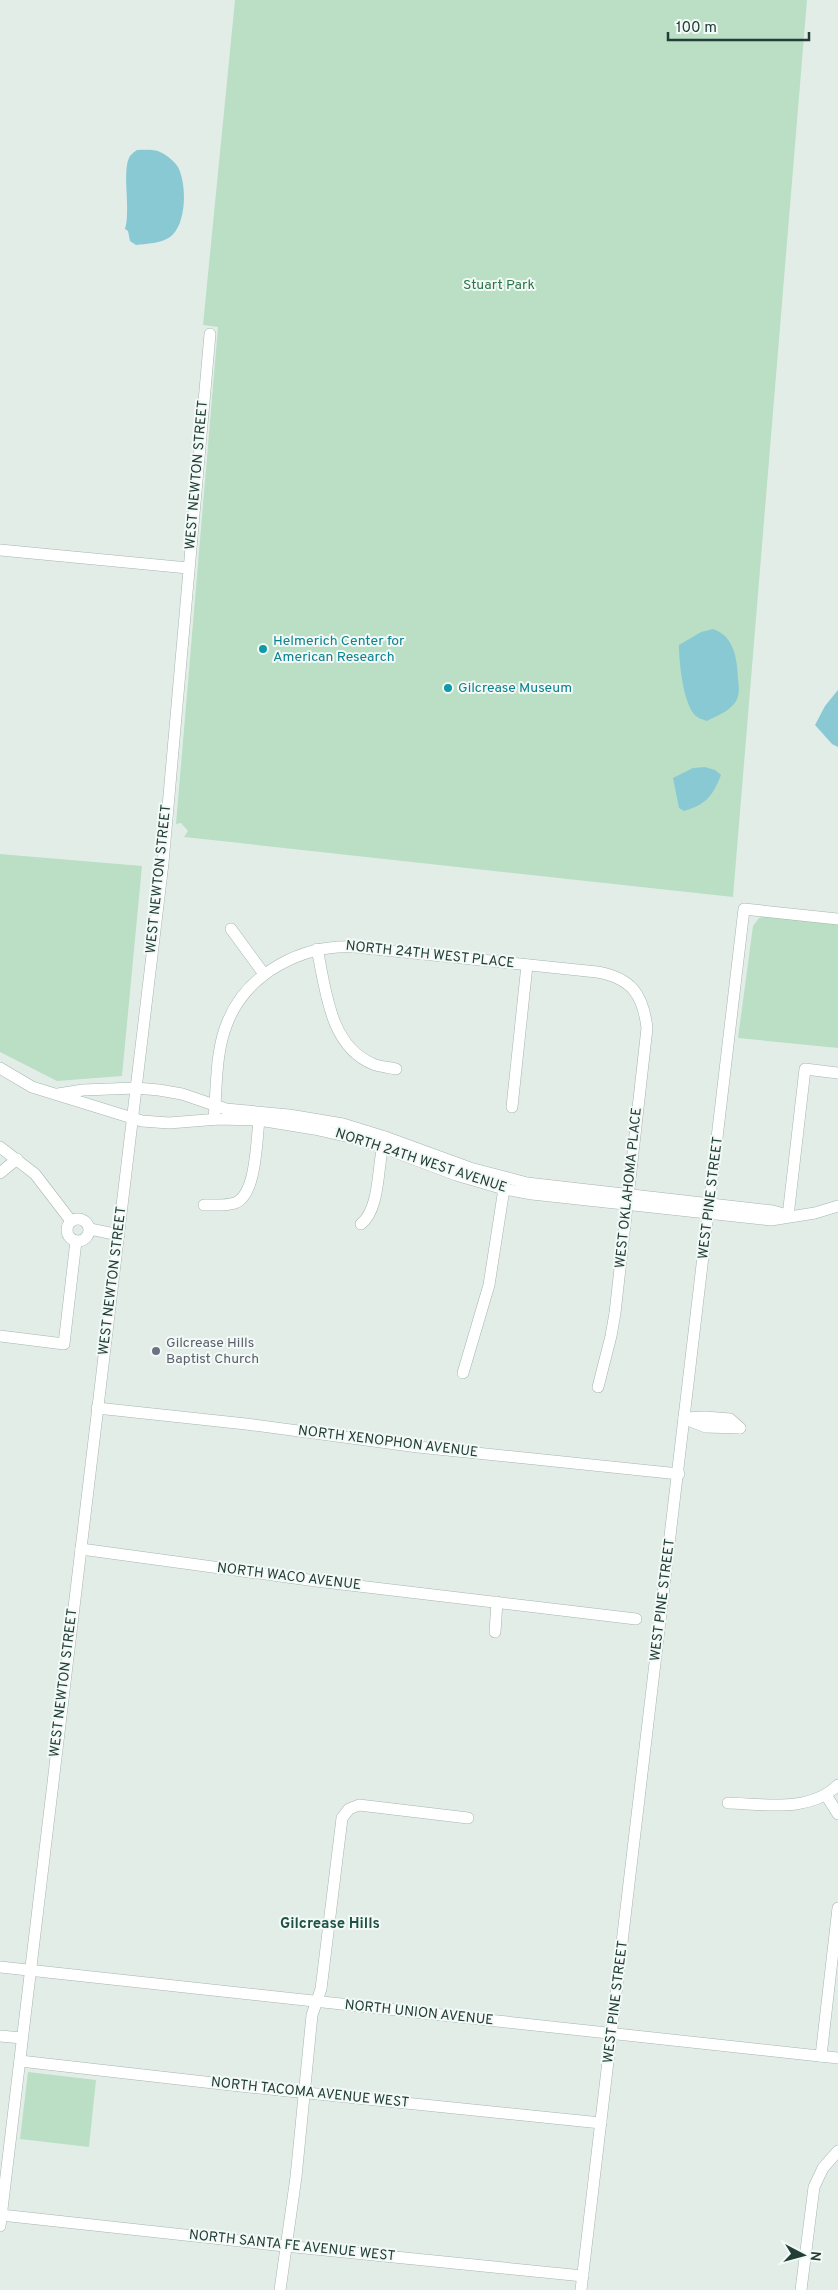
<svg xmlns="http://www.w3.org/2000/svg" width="838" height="2290" viewBox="0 0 838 2290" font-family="Overpass,sans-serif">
<rect width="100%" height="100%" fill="#e3ede8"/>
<g fill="#bbdfc4">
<polygon points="235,0 807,0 733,897 184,837 188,831 181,823 176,824 218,327 203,325"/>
<polygon points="0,854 142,866 122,1076 57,1081 0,1052"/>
<polygon points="769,915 838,923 838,1048 738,1038 753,926 759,918"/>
<polygon points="28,2072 96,2080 89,2147 20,2139"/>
</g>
<g fill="#89c9d4">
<path d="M137 150C144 150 154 149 160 152 167 155 174 161 178 167 187 184 187 225 170 237 162 243 146 244 136 245L130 241 128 231 125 229C131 211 122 173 129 158 130 155 134 152 137 150Z"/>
<path d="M713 629C734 636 737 658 738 678 739 688 741 699 731 707 725 713 714 717 707 721 701 719 697 718 693 713 683 698 679 664 679 645L701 632Z"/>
<polygon points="838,690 838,747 832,744 815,725 825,706"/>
<path d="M705 767 715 770 721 775C713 796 705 805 684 811L679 808 673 778 693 768Z"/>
</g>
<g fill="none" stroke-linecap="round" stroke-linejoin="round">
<defs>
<g id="minor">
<polyline points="0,550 188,568"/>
<polyline points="231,929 264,974"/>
<path d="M317 949C326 989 329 1046 373 1064 380 1067 389 1067 396 1069"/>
<polyline points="0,1068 32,1087 142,1121 169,1123 219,1119 259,1120 314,1129 363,1140 456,1175 504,1189 532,1194 771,1220 815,1213 838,1206"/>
<polyline points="58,1094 83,1090 136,1088 159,1090 182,1094 226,1109 289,1115 343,1124 385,1137 470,1168 527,1183 773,1211 787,1215"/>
<polyline points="512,1107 527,965"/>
<path d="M214 1119C217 1087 215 1051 228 1021 248 972 304 944 355 947L597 972C632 978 643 995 647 1028L615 1313 611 1336 598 1387"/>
<polyline points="0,1147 35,1174 71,1221"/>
<polyline points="0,1173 17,1159"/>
<path d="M204 1205C214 1205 226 1206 235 1203 258 1194 256 1135 260 1113"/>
<polyline points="788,1216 805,1069 838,1073"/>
<circle cx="78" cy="1230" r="11"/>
<path d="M361 1224C381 1208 377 1164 384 1141"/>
<polyline points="90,1229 119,1235"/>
<polyline points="0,1336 64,1344 76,1241"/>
<polyline points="463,1373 489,1285 505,1182"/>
<polyline points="97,1408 246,1424 418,1447 679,1474"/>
<polyline points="684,1418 705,1417 730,1419 740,1428"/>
<polyline points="688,1420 706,1427 740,1428"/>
<polyline points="81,1549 316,1581 636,1619"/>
<polyline points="495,1632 497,1602"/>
<polyline points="826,1795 838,1814"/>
<path d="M728 1803C764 1804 810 1813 838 1785"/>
<polyline points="0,1967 838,2058"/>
<polyline points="0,2036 22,2038"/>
<polyline points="821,2056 838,1908"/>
<polyline points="20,2061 240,2086 601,2123"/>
<polyline points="1,2215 285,2246 583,2276"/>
<polyline points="0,2226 163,863 210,334"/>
<polyline points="280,2290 296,2177 312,2015 321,1989 342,1818 349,1809 359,1805 468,1818"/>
<polyline points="581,2290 744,909 838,919"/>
<polyline points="801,2290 814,2187 823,2168 838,2151"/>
</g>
</defs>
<use href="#minor" stroke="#a5b5af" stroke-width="12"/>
<use href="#minor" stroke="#fff" stroke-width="11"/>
</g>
<g fill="#0f9aa8" stroke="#f3f9f6" stroke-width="2">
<circle cx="263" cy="649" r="5"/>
<circle cx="448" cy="688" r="5"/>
</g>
<circle fill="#6b7280" stroke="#f3f9f6" stroke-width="2" cx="156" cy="1351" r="5"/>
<g text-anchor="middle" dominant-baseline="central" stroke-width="4" stroke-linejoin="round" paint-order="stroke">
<g font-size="14" fill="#2a7747" stroke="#f3f9f6">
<text x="499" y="285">Stuart Park</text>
</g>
<g font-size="14" fill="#223f37" stroke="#f3f9f6">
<text transform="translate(197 475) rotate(-85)">WEST NEWTON STREET</text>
<text transform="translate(159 879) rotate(-84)">WEST NEWTON STREET</text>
<text transform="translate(430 955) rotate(6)">NORTH 24TH WEST PLACE</text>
<text transform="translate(421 1161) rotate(18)">NORTH 24TH WEST AVENUE</text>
<text transform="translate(629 1188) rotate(-84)">WEST OKLAHOMA PLACE</text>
<text transform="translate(711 1198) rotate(-83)">WEST PINE STREET</text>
<text transform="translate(113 1281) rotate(-83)">WEST NEWTON STREET</text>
<text transform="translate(388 1442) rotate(7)">NORTH XENOPHON AVENUE</text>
<text transform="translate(289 1577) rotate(7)">NORTH WACO AVENUE</text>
<text transform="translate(663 1600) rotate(-83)">WEST PINE STREET</text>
<text transform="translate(64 1683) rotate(-83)">WEST NEWTON STREET</text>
<text transform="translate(616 2002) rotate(-83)">WEST PINE STREET</text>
<text transform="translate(419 2013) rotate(6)">NORTH UNION AVENUE</text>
<text transform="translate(310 2093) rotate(6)">NORTH TACOMA AVENUE WEST</text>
<text transform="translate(292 2246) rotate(6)">NORTH SANTA FE AVENUE WEST</text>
</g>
<g font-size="14" fill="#0d838f" stroke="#f3f9f6" text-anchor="start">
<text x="273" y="641">Helmerich Center for<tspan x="273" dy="16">American Research</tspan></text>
<text x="458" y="688">Gilcrease Museum</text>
</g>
<g font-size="14" fill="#5b616d" stroke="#f3f9f6" text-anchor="start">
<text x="166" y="1343">Gilcrease Hills<tspan x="166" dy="16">Baptist Church</tspan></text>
</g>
<g font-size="15" font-weight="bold" fill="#1d5244" stroke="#f3f9f6">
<text x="330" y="1924">Gilcrease Hills</text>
</g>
</g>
<g transform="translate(803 2255) rotate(96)" stroke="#f3f9f6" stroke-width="4" paint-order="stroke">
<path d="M0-4L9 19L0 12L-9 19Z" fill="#223f37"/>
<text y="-8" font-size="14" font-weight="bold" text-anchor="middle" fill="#223f37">N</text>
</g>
<path d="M668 32v8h141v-8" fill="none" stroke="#223f37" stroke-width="2.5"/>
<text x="676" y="32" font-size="15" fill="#223f37" stroke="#f3f9f6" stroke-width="4" paint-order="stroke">100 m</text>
</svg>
